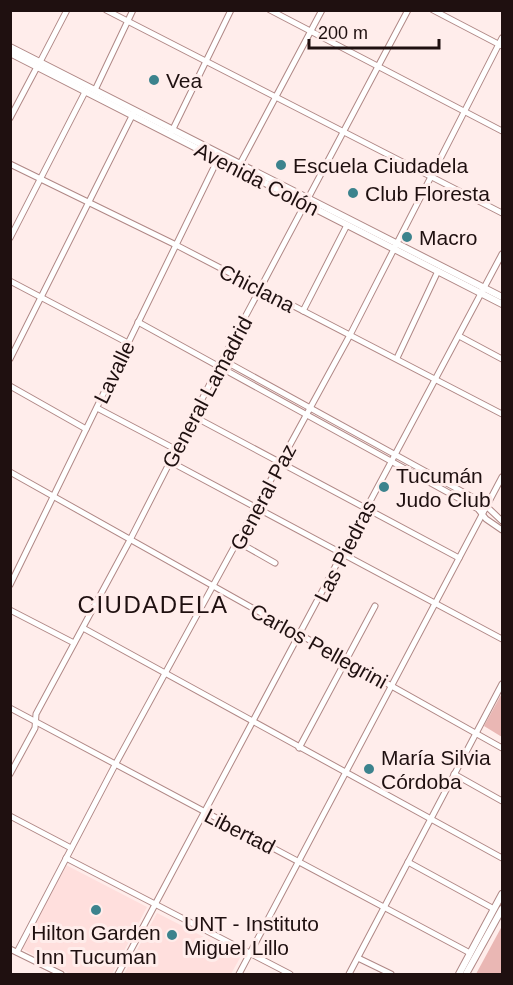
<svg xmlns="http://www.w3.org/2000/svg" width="513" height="985" viewBox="0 0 513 985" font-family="Arial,sans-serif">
<rect width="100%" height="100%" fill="#ffedeb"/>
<g fill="#ffdfdd">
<polygon points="66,865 147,907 112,974 70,974 22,949"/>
<polygon points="157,913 241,956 231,974 124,974"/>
</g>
<g fill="#eab7b4">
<polygon points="502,693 502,737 484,726"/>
<polygon points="502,926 502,974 476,974"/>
</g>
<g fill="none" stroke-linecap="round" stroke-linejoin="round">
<defs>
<g id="minor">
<polyline points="106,10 502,213"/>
<polyline points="270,10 502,131"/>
<polyline points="433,10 502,46"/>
<polyline points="40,62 67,10"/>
<polyline points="95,90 133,10"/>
<polyline points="10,118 37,67"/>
<polyline points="171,133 231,10"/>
<polyline points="10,164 176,245 502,414"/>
<polyline points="240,164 322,10"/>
<polyline points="10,238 85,92"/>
<polyline points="10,281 128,343"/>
<polyline points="303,311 347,225"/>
<polyline points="138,322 478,509 486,519 502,530"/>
<polyline points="459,336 502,359"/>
<polyline points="397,358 438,271"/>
<polyline points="10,359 133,114"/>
<polyline points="223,360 483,503 502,521"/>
<polyline points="10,386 86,429"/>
<polyline points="97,408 175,449"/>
<polyline points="193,416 459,558"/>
<polyline points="169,461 502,639"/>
<polyline points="10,472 502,748"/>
<polyline points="238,542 275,563"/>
<polyline points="10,585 218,159"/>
<polyline points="10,610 74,643"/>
<polyline points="83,628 502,858"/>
<polyline points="10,708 470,953"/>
<polyline points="299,748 375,606"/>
<polyline points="10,774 35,728 36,714 130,540 218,368 408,10"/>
<polyline points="454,774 502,801"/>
<polyline points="10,816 71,848"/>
<polyline points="66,858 290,974"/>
<polyline points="408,862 494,909"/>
<polyline points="10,949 61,974"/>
<polyline points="17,952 115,765 350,335 502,38"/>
<polyline points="358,958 391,974"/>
<polyline points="118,974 502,254"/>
<polyline points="239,974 502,477"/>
<polyline points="349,974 502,684"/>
</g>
<g id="major">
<polyline points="10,47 502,297"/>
<polyline points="10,53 502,304"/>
<polyline points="459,974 502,894"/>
<polyline points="466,974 502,909"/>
</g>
</defs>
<use href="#minor" stroke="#b08886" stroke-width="7"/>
<use href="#major" stroke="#b08886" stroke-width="8"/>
<use href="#minor" stroke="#fff" stroke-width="5"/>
<use href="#major" stroke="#fff" stroke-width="6"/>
</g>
<g fill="#3c838d" stroke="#ffedeb" stroke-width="2">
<circle cx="154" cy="80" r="6"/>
<circle cx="281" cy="165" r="6"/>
<circle cx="353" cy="193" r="6"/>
<circle cx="407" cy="237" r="6"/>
<circle cx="384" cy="487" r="6"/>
<circle cx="369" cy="769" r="6"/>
<circle cx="96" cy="910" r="6"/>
<circle cx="172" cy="935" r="6"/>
</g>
<g text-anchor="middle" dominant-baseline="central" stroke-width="6" stroke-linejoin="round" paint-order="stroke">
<g font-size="21" fill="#1f1010" stroke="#ffedeb" text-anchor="start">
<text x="166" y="80">Vea</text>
<text x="293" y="165">Escuela Ciudadela</text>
<text x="365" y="193">Club Floresta</text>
<text x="419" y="237">Macro</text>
<text x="396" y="475">Tucumán<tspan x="396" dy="24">Judo Club</tspan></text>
<text x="381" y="757">María Silvia<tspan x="381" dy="24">Córdoba</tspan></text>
<text x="184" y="923">UNT - Instituto<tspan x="184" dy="24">Miguel Lillo</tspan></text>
<text x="96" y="932" text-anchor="middle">Hilton Garden<tspan x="96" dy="24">Inn Tucuman</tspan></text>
</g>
<g font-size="21" fill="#1f1010" stroke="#ffedeb">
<text transform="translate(257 179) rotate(27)">Avenida Colón</text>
<text transform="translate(257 288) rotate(27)">Chiclana</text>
<text transform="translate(114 372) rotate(-64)">Lavalle</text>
<text transform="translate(207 392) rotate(-62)">General Lamadrid</text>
<text transform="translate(263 497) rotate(-62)">General Paz</text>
<text transform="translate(345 551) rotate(-63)">Las Piedras</text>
<text transform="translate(319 646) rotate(29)">Carlos Pellegrini</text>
<text transform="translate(240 831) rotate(27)">Libertad</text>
</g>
<g font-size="24" letter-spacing="1.5" fill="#1f1010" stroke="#ffedeb">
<text x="153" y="604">CIUDADELA</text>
</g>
</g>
<rect width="513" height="985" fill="none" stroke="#1f1010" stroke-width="24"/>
<path d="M309 39v9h130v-9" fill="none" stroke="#1f1010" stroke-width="3"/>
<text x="318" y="39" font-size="18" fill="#1f1010" stroke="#ffedeb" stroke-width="4.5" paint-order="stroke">200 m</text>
</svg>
